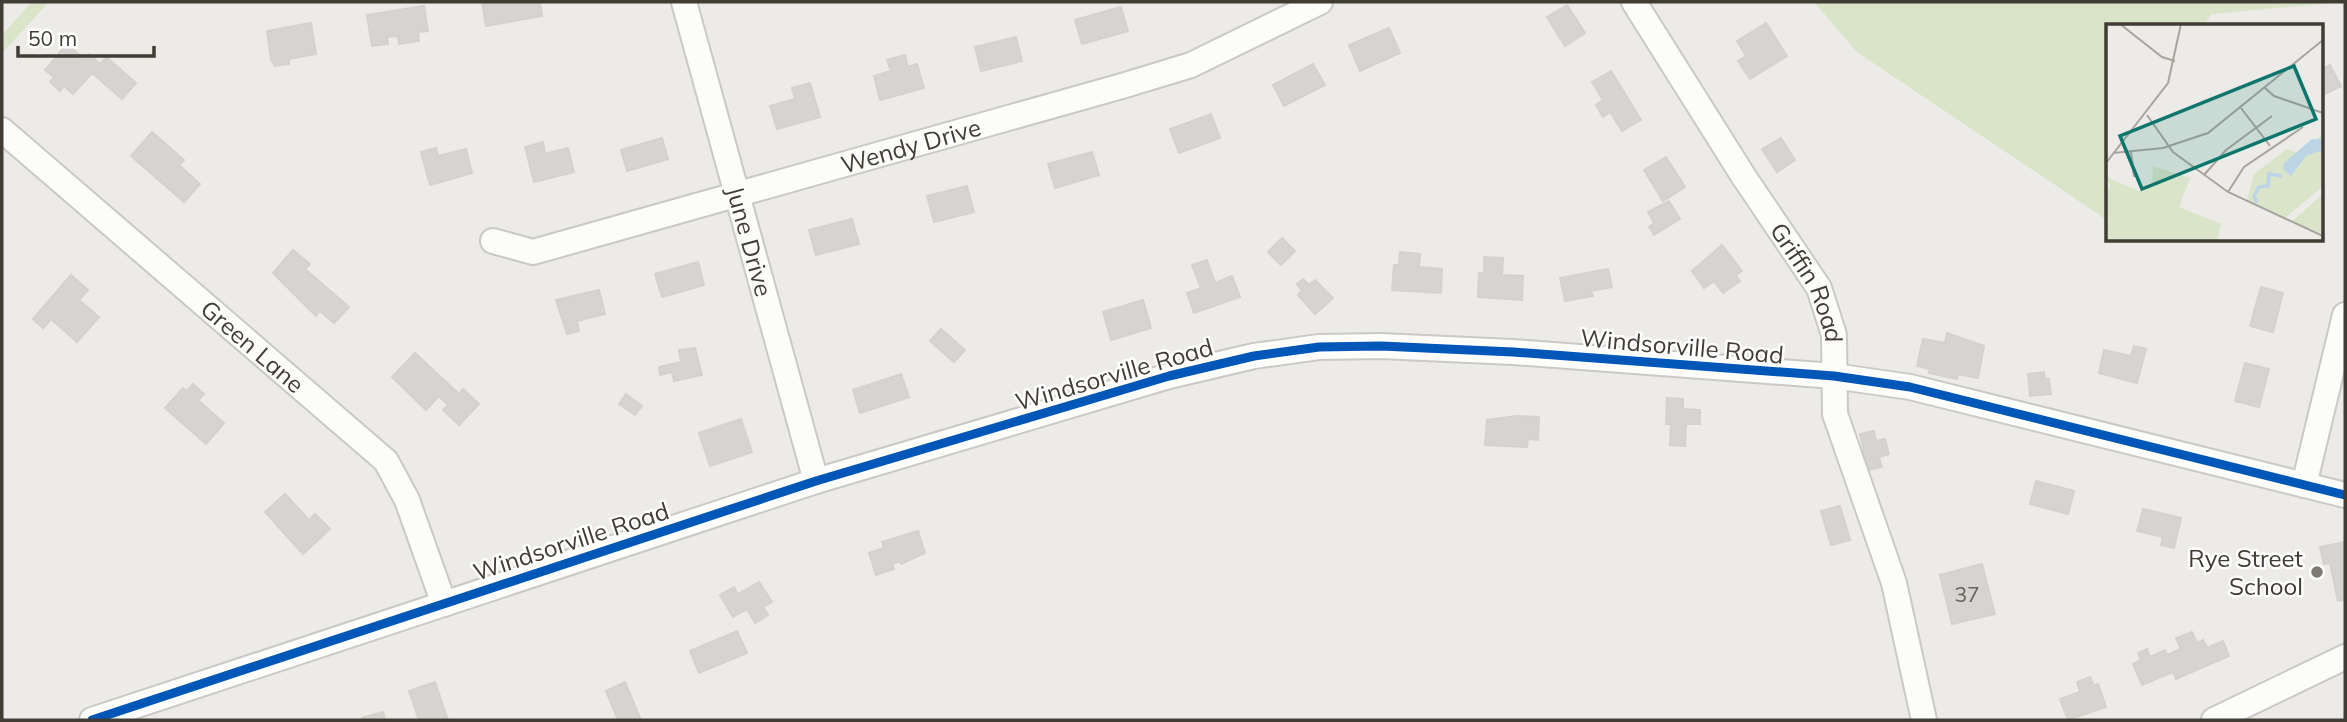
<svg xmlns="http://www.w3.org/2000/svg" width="2347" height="722" viewBox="0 0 2347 722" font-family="Mulish,sans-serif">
<rect width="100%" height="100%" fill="#ecebe7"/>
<g fill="#d9e4c9">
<polygon points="32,2 49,2 2,53 2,35"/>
<polygon points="1814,2 2345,2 2211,14 2204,26 2107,26 2107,220 1857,52"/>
</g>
<g fill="#d6d4d0" stroke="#d4d2cd" stroke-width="2">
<polygon points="482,2 540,2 542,16 486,26"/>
<polygon points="1567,5 1585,33 1565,46 1547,17"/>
<polygon points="424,6 428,31 418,32 419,41 399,44 398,36 387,37 388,44 372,46 367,15"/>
<polygon points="1121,7 1128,31 1082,44 1075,20"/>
<polygon points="311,23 316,54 289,59 289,64 275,66 271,60 267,31"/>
<polygon points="1766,23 1787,56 1750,79 1738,61 1746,56 1737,41"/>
<polygon points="1389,28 1400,53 1360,71 1349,45"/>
<polygon points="1016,37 1022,61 981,71 975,47"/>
<polygon points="67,44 85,60 89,54 100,64 106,57 136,83 122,99 92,73 73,94 64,86 60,91 50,82 54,77 45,70"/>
<polygon points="905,55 908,67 917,64 924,88 880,100 874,76 891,71 887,60"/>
<polygon points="1313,64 1325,85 1284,106 1273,85"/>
<polygon points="2330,65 2341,86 2321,96 2321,70"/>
<polygon points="1611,71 1641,120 1622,131 1610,112 1603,117 1596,105 1603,100 1592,82"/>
<polygon points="810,83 820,117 777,129 770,106 795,99 792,88"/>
<polygon points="1211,114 1220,138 1179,153 1170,129"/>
<polygon points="152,132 184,160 179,165 200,184 184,202 131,156"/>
<polygon points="662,138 668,159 627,171 621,150"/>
<polygon points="1781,138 1795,160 1777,172 1762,149"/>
<polygon points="543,142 545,154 568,148 574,172 534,182 525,147"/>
<polygon points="436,148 438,156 466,149 472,173 430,185 421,152"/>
<polygon points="1092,152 1099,175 1055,188 1048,164"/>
<polygon points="1666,157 1685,187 1663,201 1644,170"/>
<polygon points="967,186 974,212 934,222 927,196"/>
<polygon points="1669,201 1680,219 1654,235 1649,227 1654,223 1648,212"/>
<polygon points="852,219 859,244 816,255 809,230"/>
<polygon points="1282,238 1295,251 1281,265 1268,252"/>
<polygon points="1722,245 1742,271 1736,275 1740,281 1723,293 1714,281 1704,288 1692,271"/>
<polygon points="293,250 310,264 305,269 349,307 334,323 320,311 316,316 273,273"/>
<polygon points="1400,252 1420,254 1419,267 1442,269 1441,293 1392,290 1394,265 1399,265"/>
<polygon points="1484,257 1503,258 1502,275 1523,276 1522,300 1478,297 1479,273 1484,274"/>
<polygon points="1207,260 1215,283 1232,276 1240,297 1194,313 1187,293 1201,288 1192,265"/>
<polygon points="698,262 704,285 662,297 655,274"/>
<polygon points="1608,269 1612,287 1591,291 1593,296 1565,301 1560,278"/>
<polygon points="71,275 88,290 79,300 99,317 77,342 51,319 43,328 33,319"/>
<polygon points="1303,279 1309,285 1315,280 1333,298 1315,314 1298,295 1302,291 1297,284"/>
<polygon points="2261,287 2283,293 2273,332 2250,326"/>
<polygon points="599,290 605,314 577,321 579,331 567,334 556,300"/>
<polygon points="1143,300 1151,328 1111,340 1103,312"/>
<polygon points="941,329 965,350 954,362 930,341"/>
<polygon points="1947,333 1984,346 1978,378 1958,374 1957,379 1929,373 1930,369 1917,366 1923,339 1945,343"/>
<polygon points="2134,346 2146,349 2137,383 2099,373 2104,350 2131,356"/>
<polygon points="695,348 702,375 674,381 672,372 660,375 659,367 681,362 679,350"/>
<polygon points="415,353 459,394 463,389 479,404 459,425 443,410 448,405 439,396 426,410 392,377"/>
<polygon points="2245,363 2269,369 2259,407 2235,401"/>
<polygon points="2044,372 2045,379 2049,379 2051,394 2030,396 2028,374"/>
<polygon points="901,374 909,397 860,413 853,390"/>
<polygon points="193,384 204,394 198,400 224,423 206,444 165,408 183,388 187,391"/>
<polygon points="626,394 642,406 635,415 619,404"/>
<polygon points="1667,398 1683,399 1683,409 1700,410 1700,424 1686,424 1685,446 1670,445 1671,424 1666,424"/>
<polygon points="1517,416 1539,417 1538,440 1528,439 1527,447 1485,445 1487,420"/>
<polygon points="741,419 752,452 710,466 699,433"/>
<polygon points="1874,431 1876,441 1885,439 1889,454 1879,457 1882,467 1868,470 1860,434"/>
<polygon points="2036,481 2074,491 2068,514 2030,504"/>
<polygon points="285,494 309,520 315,514 330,529 303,554 265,512"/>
<polygon points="1840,506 1850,540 1831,545 1821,511"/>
<polygon points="2143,509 2181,518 2174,548 2161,545 2163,537 2137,531"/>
<polygon points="918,531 925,553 901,564 900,561 892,564 894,569 876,575 869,553 884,548 882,542"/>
<polygon points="2345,542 2345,600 2338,601 2330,563 2324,564 2320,547"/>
<polygon points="1982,564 1995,614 1952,624 1940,575"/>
<polygon points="759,582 772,602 763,607 768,615 755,623 747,609 733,617 720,595 734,587 738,594"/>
<polygon points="737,631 747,653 699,673 690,651"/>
<polygon points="2192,632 2197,643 2203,640 2207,648 2223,641 2229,656 2176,679 2173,672 2142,685 2133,664 2141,660 2138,653 2147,649 2150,657 2165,650 2167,655 2181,649 2176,638"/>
<polygon points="2090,677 2094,686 2098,684 2106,707 2068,720 2060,699 2080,692 2077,682"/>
<polygon points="435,682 448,720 419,720 409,691"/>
<polygon points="625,682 641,720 618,720 606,691"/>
<polygon points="383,712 385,720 363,720 362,718"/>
</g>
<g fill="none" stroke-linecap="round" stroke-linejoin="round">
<defs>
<g id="minor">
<path id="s1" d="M684 2 816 481"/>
<path id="s2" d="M1634 2 1744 177 1819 288 1834 335 1835 414 1894 583 1924 720"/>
<path id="s3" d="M2 130 386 461 407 500 444 604"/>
<path id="s4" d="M493 241 533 252 1122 86 1191 65 1320 2"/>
<polyline points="2304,485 2345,315"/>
<polyline points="92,720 816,481 1169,376 1254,356 1319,347 1381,346 1513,352 1834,376 1910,387 2345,495"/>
<polyline points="2214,720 2345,657"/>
</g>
</defs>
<use href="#minor" stroke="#cac9c5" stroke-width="28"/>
<use href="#minor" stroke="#fcfcfb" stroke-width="24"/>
<defs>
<polyline id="cycleway" points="92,720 816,481 1169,376 1254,356 1319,347 1381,346 1513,352 1834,376 1910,387 2345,495"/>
</defs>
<use href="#cycleway" stroke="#fff" stroke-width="13"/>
<use href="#cycleway" stroke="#0057b8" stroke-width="9"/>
</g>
<circle fill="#7d7973" stroke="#fff" stroke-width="2.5" cx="2317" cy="572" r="7"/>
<g text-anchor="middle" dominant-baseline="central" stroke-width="5" stroke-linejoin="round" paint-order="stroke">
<g font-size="21" fill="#67635c">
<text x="1967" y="594">37</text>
</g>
<g font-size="24" fill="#413c34" stroke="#fff">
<text stroke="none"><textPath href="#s4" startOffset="434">Wendy Drive</textPath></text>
<text stroke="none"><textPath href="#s1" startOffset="248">June Drive</textPath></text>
<text stroke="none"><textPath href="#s2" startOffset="331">Griffin Road</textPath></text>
<text stroke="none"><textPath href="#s3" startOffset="331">Green Lane</textPath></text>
<text transform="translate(1682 346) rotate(5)">Windsorville Road</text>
<text transform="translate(1114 374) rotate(-16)">Windsorville Road</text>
<text transform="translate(571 541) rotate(-18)">Windsorville Road</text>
</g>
<g font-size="24" fill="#413c34" stroke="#fff" text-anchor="end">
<text x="2303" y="558">Rye Street<tspan x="2303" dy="28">School</tspan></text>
</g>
</g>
<g transform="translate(2106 24)">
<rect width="217" height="217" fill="#ecebe7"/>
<path d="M217 110V162L179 194 141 176 148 150 181 125 193 129ZM47 142 84 154 73 183 115 200 111 217H0V170L4 161 0 153 33 167 46 160ZM217 170V210L186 197Z" fill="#d9e4c9"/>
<path d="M206 115H217V126L200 132 185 152 177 145 178 139Z" fill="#bbd5e6"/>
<path fill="none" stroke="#bbd5e6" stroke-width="3.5" d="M151 179 148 172 153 163 162 162 163 150 176 152"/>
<path fill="none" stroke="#a8a59f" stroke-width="2" d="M14 0 56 33 69 37M159 64 168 72 217 89M135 84 164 122M41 91 67 128 122 168 217 212M25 128 28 153M7 129 57 124 102 109 217 16M0 139 62 59 75 0M98 151 120 126 166 92M122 168 138 143 197 103"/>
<path fill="#0f766e" fill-opacity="0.15" stroke="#0f766e" stroke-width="3.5" d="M188 42 210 95 36 165 14 112Z"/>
<rect width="217" height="217" fill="none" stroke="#413c34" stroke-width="3.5"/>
</g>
<rect width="2347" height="722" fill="none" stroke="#413c34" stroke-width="7"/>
<path d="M18 46v10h136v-10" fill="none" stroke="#413c34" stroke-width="3.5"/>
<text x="28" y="46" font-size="21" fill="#413c34" stroke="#ffffff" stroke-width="5" paint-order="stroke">50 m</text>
</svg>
